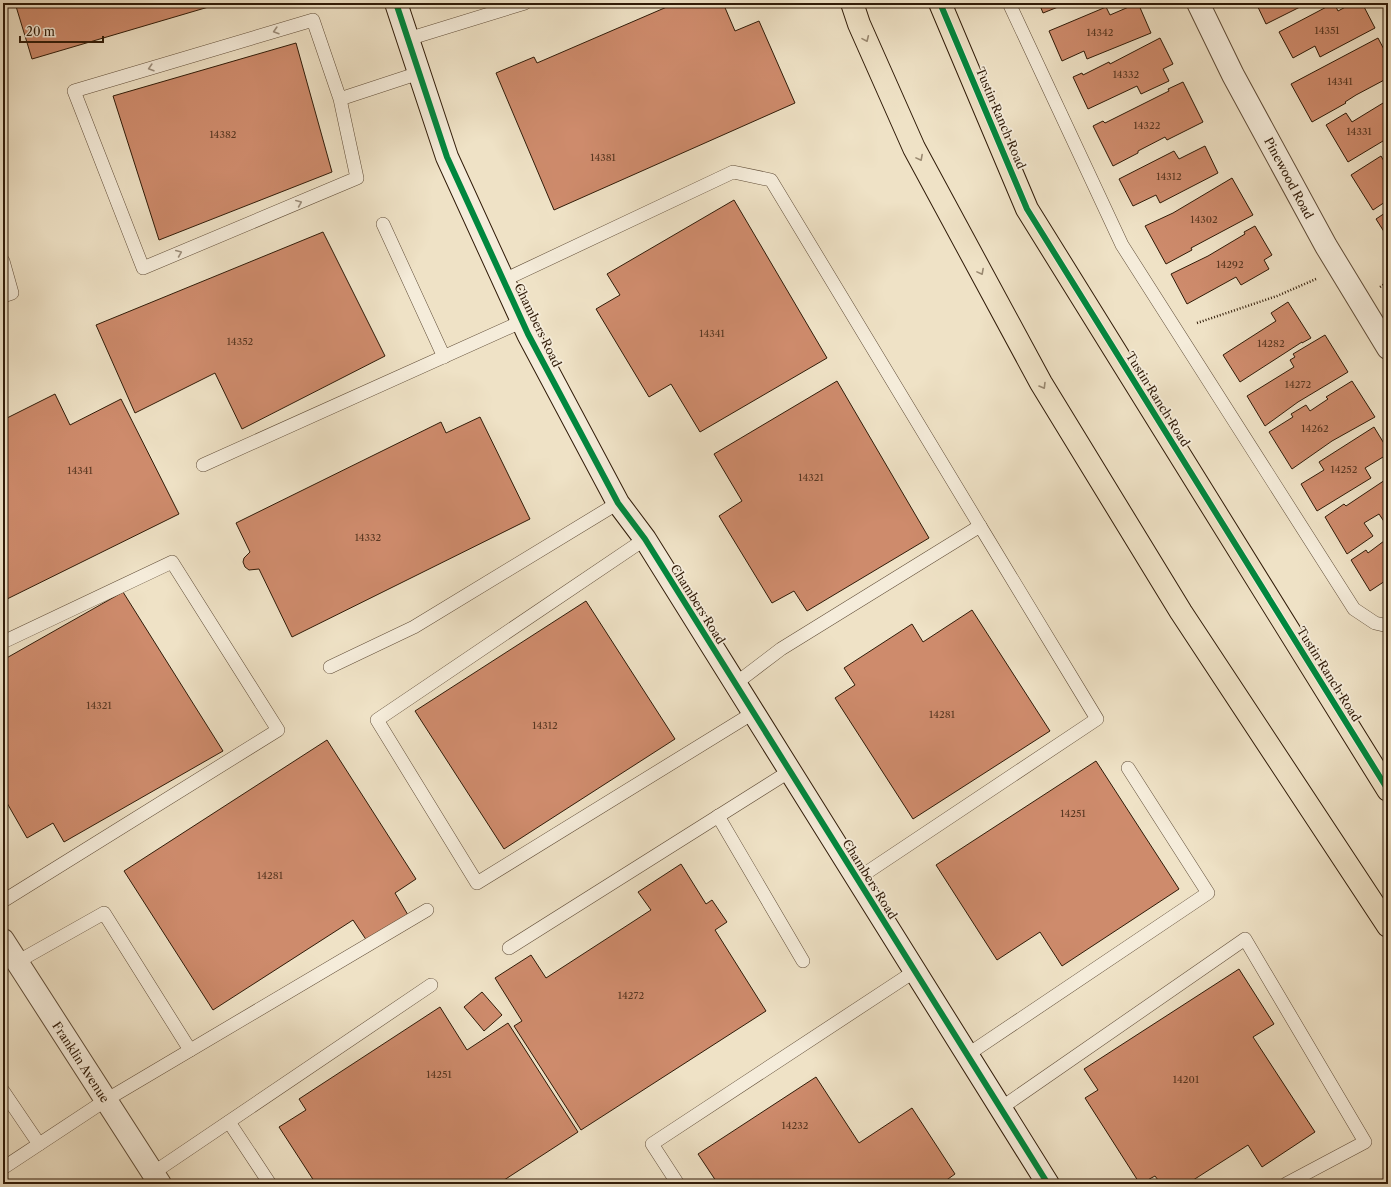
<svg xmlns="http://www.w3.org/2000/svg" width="1391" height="1187" viewBox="0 0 1391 1187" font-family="'Libre Caslon Text',serif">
<rect width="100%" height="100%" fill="#efe2c6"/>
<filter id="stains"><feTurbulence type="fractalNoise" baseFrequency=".005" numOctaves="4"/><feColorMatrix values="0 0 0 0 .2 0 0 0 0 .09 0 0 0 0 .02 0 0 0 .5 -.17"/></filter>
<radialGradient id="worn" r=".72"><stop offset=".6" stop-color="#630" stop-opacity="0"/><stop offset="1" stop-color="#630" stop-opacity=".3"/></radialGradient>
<g fill="#ce8b6c" stroke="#301b08">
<polygon points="15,3 222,3 32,59"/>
<polygon points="676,3 723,3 735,31 759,21 795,103 554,210 496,73 534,57 537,63"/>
<polygon points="1039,3 1068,3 1043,13"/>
<polygon points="1138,3 1151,33 1087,59 1084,51 1062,61 1049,31 1106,7 1110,15"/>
<polygon points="1256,3 1308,3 1266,24"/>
<polygon points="1334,3 1338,11 1353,3 1362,3 1375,28 1320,57 1315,46 1293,58 1279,32"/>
<polygon points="1160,38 1173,64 1163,69 1169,81 1141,94 1137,86 1088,109 1073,77 1082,73 1083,75 1109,62 1110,64"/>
<polygon points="1378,38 1388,57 1388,78 1356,95 1345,102 1346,103 1312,122 1291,84"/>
<polygon points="296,43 332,172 159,240 113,96"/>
<polygon points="1183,82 1203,122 1167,140 1165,137 1138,151 1138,153 1113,166 1093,126 1103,121 1105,123 1169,91 1168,89"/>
<polygon points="1388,100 1388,138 1348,162 1326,125 1346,113 1352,122"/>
<polygon points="1205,146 1218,173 1160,203 1156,195 1133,206 1119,179 1174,151 1179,159"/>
<polygon points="1381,156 1385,163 1388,161 1388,200 1373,210 1351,175"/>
<polygon points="1232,178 1253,215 1191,248 1192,250 1166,264 1145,226 1173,213"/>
<polygon points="734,200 827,358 700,432 671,384 649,397 596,309 620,295 607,274"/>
<polygon points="1388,211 1388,238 1376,219"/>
<polygon points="1255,226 1272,255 1264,260 1269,269 1241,285 1236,277 1187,304 1171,274 1208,256 1245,234 1244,232"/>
<polygon points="323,232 385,356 242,429 215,373 135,413 96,325"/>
<polygon points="1288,302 1311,338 1302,343 1302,342 1240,382 1223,355 1276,321 1271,313"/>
<polygon points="1325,335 1348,372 1298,402 1265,426 1247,396 1294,367 1290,360 1295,357 1293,354"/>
<polygon points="837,381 929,538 807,611 794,591 772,603 719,516 742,501 714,454"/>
<polygon points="1352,381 1375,417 1332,441 1292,469 1269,432 1293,417 1291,414 1306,405 1310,411 1328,399 1326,397"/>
<polygon points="55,394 70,425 121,399 179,514 3,601 3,420"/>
<polygon points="480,417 530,519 292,637 259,569 249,570 245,567 243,562 244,558 250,552 236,523 441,422 446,433"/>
<polygon points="1374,427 1388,450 1388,454 1365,468 1371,478 1317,511 1301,484 1324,470 1319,462"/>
<polygon points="1388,478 1388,526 1387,526 1379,514 1364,523 1373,536 1347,554 1325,517 1344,504 1346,506"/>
<polygon points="1388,538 1388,579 1370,591 1351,560 1366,550 1368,553"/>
<polygon points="123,592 223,751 64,842 53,823 27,838 3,796 3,660"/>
<polygon points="586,601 675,739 504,849 415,711"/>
<polygon points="972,610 1050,731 913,819 835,698 855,685 844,668 912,624 923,642"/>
<polygon points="327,740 416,879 395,893 408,915 367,941 353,920 213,1010 124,871"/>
<polygon points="1096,761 1179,889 1062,966 1040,932 997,960 936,865"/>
<polygon points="681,864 706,904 712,900 727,922 715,930 766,1011 581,1130 514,1026 522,1021 495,978 531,955 546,978 651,910 638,892"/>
<polygon points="1239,969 1274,1024 1253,1037 1315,1132 1262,1167 1248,1145 1187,1184 1161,1184 1155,1176 1140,1184 1085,1098 1098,1090 1084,1069"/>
<polygon points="482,992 502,1015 484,1031 464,1007"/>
<polygon points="440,1007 467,1050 508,1023 578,1132 498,1184 316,1184 279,1127 306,1110 299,1099"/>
<polygon points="816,1077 859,1143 912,1108 955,1174 941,1184 718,1184 698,1154"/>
</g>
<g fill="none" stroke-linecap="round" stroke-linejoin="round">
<defs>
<g id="lane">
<polyline points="1009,3 1122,245 1354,609 1375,623 1388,626"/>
<polyline points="408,39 525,3"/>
<polyline points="340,99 357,178 143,268 74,91 313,20 340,99 419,73"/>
<polyline points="383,224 444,357"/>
<polyline points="3,261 12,293 3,296"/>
<polyline points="504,280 733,172 771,180 980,526"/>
<polyline points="203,465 523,321"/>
<polyline points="645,539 377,720 477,883 753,713"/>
<polyline points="3,642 172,562 278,730 3,901"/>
<polyline points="330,667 414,627 618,503"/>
<polyline points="735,684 781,649 980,526 1097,719 857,879"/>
<polyline points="718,816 803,961"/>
<polyline points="509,948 790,771"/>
<polyline points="17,962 104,913 190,1050"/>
<polyline points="967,1055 1208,893 1128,768"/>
<polyline points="3,1091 39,1144"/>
<polyline points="1001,1108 1245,939 1365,1142 1286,1184"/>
<polyline points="229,1122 270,1184"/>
<polyline points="3,1168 106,1100 427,910"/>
<polyline points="153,1173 431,985"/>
<polyline points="678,1184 652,1144 915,971"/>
</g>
<g id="street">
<polyline points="1198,3 1233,75 1326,246 1388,348"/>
<polyline points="3,940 160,1184"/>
</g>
<polyline id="secondary" points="396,3 447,157 528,334 618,503 645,539 1048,1184"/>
<g id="primary">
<polyline points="852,3 859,24 914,148 1041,383 1181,612 1388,926"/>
<polyline points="940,3 1027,209 1388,790"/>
</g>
</defs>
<use href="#lane" stroke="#604d38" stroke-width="14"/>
<use href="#street" stroke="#604d38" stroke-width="24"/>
<use href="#secondary" stroke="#301b08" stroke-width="24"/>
<use href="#primary" stroke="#301b08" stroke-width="24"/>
<g stroke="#301b08" stroke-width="2.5" stroke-dasharray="1 2" stroke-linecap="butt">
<polyline points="1380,287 1388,282"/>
<polyline points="1197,323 1277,296 1316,279"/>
</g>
<use href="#lane" stroke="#f5ecda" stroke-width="13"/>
<use href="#street" stroke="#f5ecda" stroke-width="22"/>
<use href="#secondary" stroke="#f5ecda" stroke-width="22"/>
<use href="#primary" stroke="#efe2c6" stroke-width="22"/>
<defs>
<g id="cycleway">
<polyline points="396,3 447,157 528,334 618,503 645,539 1048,1184"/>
<polyline points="940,3 1027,209 1388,790"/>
</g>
</defs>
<use href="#cycleway" stroke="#f5ecda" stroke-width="8"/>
<use href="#cycleway" stroke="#00873e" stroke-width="6"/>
</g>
<defs><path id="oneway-chevron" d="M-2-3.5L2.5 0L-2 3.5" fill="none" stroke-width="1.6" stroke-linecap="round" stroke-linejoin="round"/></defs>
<g stroke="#9c8e7c">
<use href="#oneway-chevron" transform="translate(276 31) rotate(163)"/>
<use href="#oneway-chevron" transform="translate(151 68) rotate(163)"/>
<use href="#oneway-chevron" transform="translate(299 203) rotate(-23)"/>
<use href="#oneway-chevron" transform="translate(179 253) rotate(-23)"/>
</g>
<g stroke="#998870">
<use href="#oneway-chevron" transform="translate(866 39) rotate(66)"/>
<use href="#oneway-chevron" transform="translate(920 158) rotate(62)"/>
<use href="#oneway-chevron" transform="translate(981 272) rotate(62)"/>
<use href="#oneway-chevron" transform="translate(1043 386) rotate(59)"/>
</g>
<g text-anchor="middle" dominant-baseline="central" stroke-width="3.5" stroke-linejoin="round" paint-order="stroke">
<g font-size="10" fill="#583721">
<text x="1327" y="30">14351</text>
<text x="1100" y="32">14342</text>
<text x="1126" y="74">14332</text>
<text x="1340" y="81">14341</text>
<text x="1147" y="125">14322</text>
<text x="1359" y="131">14331</text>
<text x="223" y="134">14382</text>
<text x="603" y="157">14381</text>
<text x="1169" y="176">14312</text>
<text x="1204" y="219">14302</text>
<text x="1230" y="264">14292</text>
<text x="712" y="333">14341</text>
<text x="240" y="341">14352</text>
<text x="1271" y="343">14282</text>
<text x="1298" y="384">14272</text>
<text x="1315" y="428">14262</text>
<text x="1344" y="469">14252</text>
<text x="80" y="470">14341</text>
<text x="811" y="477">14321</text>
<text x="368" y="537">14332</text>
<text x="99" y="705">14321</text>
<text x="942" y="714">14281</text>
<text x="545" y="725">14312</text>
<text x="1073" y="813">14251</text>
<text x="270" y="875">14281</text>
<text x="631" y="995">14272</text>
<text x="439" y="1074">14251</text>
<text x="1186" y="1079">14201</text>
<text x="795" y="1125">14232</text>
</g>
<g font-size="12" fill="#301b08" stroke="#f5ecda">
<text transform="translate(1001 118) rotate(67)">Tustin Ranch Road</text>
<text transform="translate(1289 178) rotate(62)">Pinewood Road</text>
<text transform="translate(538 325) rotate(64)">Chambers Road</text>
<text transform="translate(1158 399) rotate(58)">Tustin Ranch Road</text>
<text transform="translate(698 604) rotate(58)">Chambers Road</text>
<text transform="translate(1329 674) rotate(58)">Tustin Ranch Road</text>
<text transform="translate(870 879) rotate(58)">Chambers Road</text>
<text transform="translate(81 1062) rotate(57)">Franklin Avenue</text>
</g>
</g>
<rect width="1391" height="1187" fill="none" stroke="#efe2c6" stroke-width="16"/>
<rect x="4" y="4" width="1383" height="1179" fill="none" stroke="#301b08" stroke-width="2"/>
<rect x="8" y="8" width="1375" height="1171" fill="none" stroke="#301b08"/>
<path d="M20 36v6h83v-6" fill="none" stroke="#301b08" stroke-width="2"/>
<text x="26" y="36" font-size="12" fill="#301b08" stroke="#f5ecda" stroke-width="3" paint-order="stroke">20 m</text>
<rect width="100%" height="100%" filter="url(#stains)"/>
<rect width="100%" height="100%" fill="url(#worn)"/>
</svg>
